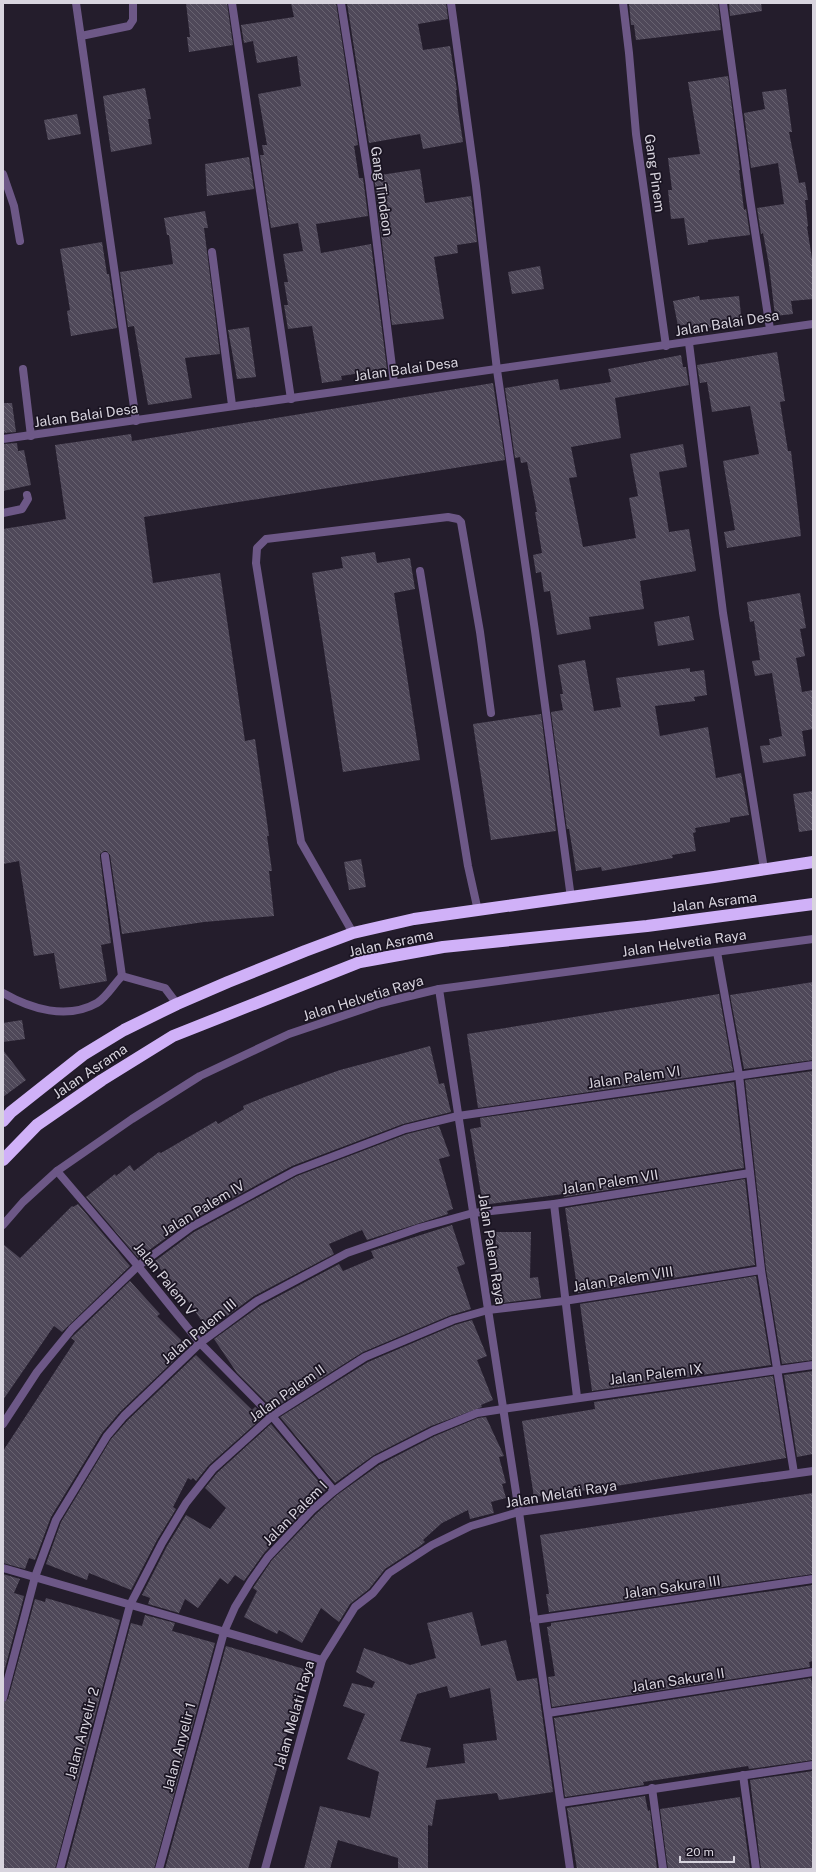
<svg xmlns="http://www.w3.org/2000/svg" width="816" height="1872" viewBox="0 0 816 1872" font-family="'Public Sans',sans-serif">
<defs>
<pattern id="building-back-hatch" width="6" height="6" patternUnits="userSpaceOnUse"><rect width="6" height="6" fill="#4f4859"/><path d="M-1 5l2 2M0 0l6 6M5-1l2 2" fill="none" stroke="#686270"/></pattern>
</defs>
<rect width="100%" height="100%" fill="#241d2c"/>
<g fill="url(#building-back-hatch)" fill-rule="evenodd">
<polygon points="186,3 227,3 233,45 189,52 187,37 190,37"/>
<polygon points="291,3 336,3 358,145 354,146 359,178 363,178 368,216 316,224 321,253 371,244 387,369 341,376 342,380 322,383 312,326 288,329 284,305 288,305 284,282 288,282 283,254 303,251 298,223 271,228 260,155 264,155 262,145 267,145 258,94 301,86 297,56 257,63 253,41 244,43 241,25 294,17"/>
<polygon points="347,3 446,3 448,19 418,24 423,50 450,46 457,90 456,90 458,110 463,142 423,149 420,134 369,143"/>
<polygon points="629,3 718,3 721,30 636,40 634,25 631,25"/>
<polygon points="729,3 761,3 762,11 730,16"/>
<polygon points="728,76 740,170 739,170 744,210 746,209 750,235 708,240 708,242 688,245 684,218 671,219 668,190 672,190 668,158 700,154 688,82"/>
<polygon points="145,88 151,119 148,119 152,144 111,152 103,96"/>
<polygon points="786,89 792,132 789,132 799,183 805,182 808,200 805,200 808,226 807,227 813,265 813,299 791,301 793,314 775,316 769,265 763,233 761,234 757,208 784,204 778,163 751,168 744,113 765,109 762,92"/>
<polygon points="77,114 81,134 48,140 44,120"/>
<polygon points="249,157 254,189 207,196 205,164"/>
<polygon points="420,169 425,203 471,196 477,242 457,245 458,253 434,257 444,319 392,325 374,176"/>
<polygon points="205,211 208,228 204,228 220,354 185,358 192,398 148,405 134,326 128,327 120,272 173,264 169,235 167,235 164,218"/>
<polygon points="102,242 107,274 109,274 117,328 71,336 67,311 70,310 60,249"/>
<polygon points="540,266 544,289 512,294 508,272"/>
<polygon points="699,296 700,300 739,296 742,324 706,328 706,330 690,333 688,324 678,326 673,301"/>
<polygon points="249,327 256,377 237,379 228,330"/>
<polygon points="777,352 785,401 780,402 788,451 791,451 801,536 727,548 724,532 735,530 723,461 759,454 750,406 712,412 707,382 700,383 697,365"/>
<polygon points="681,355 683,367 686,367 689,385 615,398 621,438 571,447 577,477 569,478 583,547 636,538 629,498 638,496 630,454 683,444 687,467 659,472 669,532 689,529 696,571 640,581 644,609 589,617 591,629 557,635 550,591 544,592 541,572 536,573 533,555 542,553 535,512 537,512 527,462 521,463 520,457 515,458 505,388 558,379 560,390 611,382 608,369"/>
<polygon points="493,383 505,460 144,517 153,583 220,573 245,741 255,739 269,836 267,836 272,871 269,871 274,916 204,922 122,934 110,855 107,851 104,851 100,854 100,857 111,943 101,945 107,981 60,989 54,953 34,956 19,861 3,864 3,529 66,519 55,445 131,434 132,441"/>
<polygon points="3,403 12,403 16,432 3,433"/>
<polygon points="17,443 18,451 24,450 31,485 3,491 3,444"/>
<polygon points="375,552 377,563 410,558 415,589 394,593 420,760 343,772 312,573 343,568 341,557"/>
<polygon points="800,593 806,628 800,629 805,656 796,658 802,692 813,690 813,729 802,731 806,756 763,763 760,746 770,745 769,739 782,736 772,673 755,676 752,661 760,660 754,621 750,622 747,602"/>
<polygon points="689,616 694,640 658,646 654,622"/>
<polygon points="585,660 594,711 621,707 616,678 690,668 690,672 704,670 707,695 694,697 695,701 655,706 660,736 708,727 716,778 741,773 749,815 730,818 730,822 695,828 696,832 693,833 696,851 672,855 673,858 602,871 601,867 576,871 569,829 567,829 551,712 563,710 560,694 563,694 558,665"/>
<polygon points="541,714 556,831 491,840 473,724"/>
<polygon points="813,791 813,830 799,832 793,794"/>
<polygon points="361,859 366,887 349,890 344,862"/>
<polygon points="813,982 813,1060 744,1069 730,995"/>
<polygon points="719,994 733,1071 478,1108 467,1034"/>
<polygon points="22,1020 25,1039 3,1042 3,1023"/>
<polygon points="430,1046 439,1084 444,1083 451,1112 403,1124 292,1166 188,1222 148,1251 147,1249 138,1258 86,1197 115,1174 116,1176 130,1165 134,1171 159,1152 161,1153 216,1121 218,1124 244,1109 243,1106 267,1096 340,1070"/>
<polygon points="3,1050 26,1080 3,1097"/>
<polygon points="813,1071 813,1360 782,1364 766,1269 745,1080"/>
<polygon points="734,1082 744,1168 564,1197 563,1194 483,1205 470,1129 481,1127 480,1118"/>
<polygon points="439,1126 450,1156 439,1159 453,1209 447,1211 448,1214 367,1240 362,1230 329,1244 334,1254 254,1296 208,1330 182,1292 178,1295 155,1261 194,1232 297,1176 407,1134"/>
<polygon points="745,1179 755,1265 578,1293 565,1208"/>
<polygon points="78,1204 130,1266 62,1332 54,1326 3,1400 3,1244 20,1258 72,1206 73,1207"/>
<polygon points="452,1225 465,1264 457,1267 471,1309 451,1315 363,1352 273,1409 237,1373 214,1339 260,1306 339,1264 343,1271 374,1258 371,1251"/>
<polygon points="496,1232 531,1232 530,1278 538,1277 541,1298 495,1304 492,1283 495,1283"/>
<polygon points="756,1276 771,1365 592,1391 580,1304"/>
<polygon points="130,1281 160,1314 157,1316 188,1347 120,1412 102,1433 51,1517 35,1560 29,1558 25,1569 3,1563 3,1451 75,1341 71,1338"/>
<polygon points="472,1320 487,1356 477,1360 493,1400 481,1405 482,1407 431,1426 374,1455 335,1483 280,1417 368,1362 455,1325"/>
<polygon points="196,1355 252,1410 255,1407 264,1416 209,1465 196,1481 193,1478 191,1480 188,1478 173,1507 176,1509 157,1540 131,1590 89,1573 87,1580 46,1564 61,1522 111,1439 128,1420"/>
<polygon points="813,1371 813,1454 797,1457 784,1375"/>
<polygon points="773,1376 786,1458 604,1488 534,1497 522,1421 595,1409 594,1402"/>
<polygon points="486,1417 504,1456 499,1457 506,1483 502,1484 506,1498 491,1502 494,1513 470,1519 468,1510 442,1523 423,1540 425,1542 420,1546 385,1569 369,1589 350,1604 339,1622 321,1608 302,1643 279,1630 277,1634 244,1617 257,1591 253,1588 272,1560 316,1514 337,1495 379,1465 435,1436 478,1418"/>
<polygon points="271,1424 326,1490 308,1506 264,1553 244,1581 235,1575 228,1584 220,1578 198,1608 185,1599 179,1613 148,1604 150,1598 142,1595 167,1546 186,1515 210,1529 226,1508 205,1488 217,1473"/>
<polygon points="813,1493 813,1574 549,1612 546,1594 549,1594 540,1535"/>
<polygon points="3,1574 20,1579 14,1593 24,1596 3,1676"/>
<polygon points="813,1585 813,1661 809,1662 810,1667 552,1707 548,1677 555,1676 547,1627 551,1626 551,1623"/>
<polygon points="46,1598 120,1620 55,1869 3,1869 3,1703 8,1699 35,1599 45,1602"/>
<path d="M472 1612 481 1646 506 1640 517 1681 537 1678 553 1792 499 1800 497 1793 436 1800 432 1826 428 1825V1869H398V1858L338 1840 330 1869H304L320 1806 370 1818 379 1772 347 1759 365 1714 343 1706 352 1683 372 1688 375 1682 356 1672 364 1648 410 1665 436 1658 427 1623ZM447 1686 450 1698 490 1688 497 1740 463 1744 465 1763 426 1768 431 1748 400 1741 417 1694Z"/>
<polygon points="145,1615 175,1623 172,1631 215,1643 154,1869 66,1869 131,1623 142,1626"/>
<polygon points="226,1646 304,1669 304,1675 248,1869 165,1869"/>
<polygon points="811,1678 813,1690 813,1760 749,1769 748,1766 735,1768 643,1782 644,1785 565,1797 554,1718"/>
<polygon points="813,1771 813,1869 761,1869 750,1780"/>
<polygon points="645,1796 648,1811 650,1810 657,1869 577,1869 567,1808"/>
<polygon points="740,1797 750,1869 668,1869 660,1809"/>
</g>
<g fill="none" stroke-linecap="round" stroke-linejoin="round">
<g stroke="#6d5887" stroke-width="8">
<polyline points="3,513 22,509 28,499 27,495"/>
<polyline points="420,571 468,866 478,911"/>
<polyline points="105,856 122,976"/>
<polyline points="353,933 301,842 256,563 257,548 266,539 448,517 458,519 461,522 480,632 491,713"/>
<path d="M3 993C31 1009 67 1020 97 1003 106 998 114 984 122 976L165 988 177 1004"/>
</g>
<g stroke="#6d5887" stroke-width="8">
<polyline points="76,3 136,421"/>
<polyline points="232,3 291,399"/>
<polyline points="341,3 369,180 394,383"/>
<polyline points="451,3 476,186 497,370 535,631 571,898"/>
<polyline points="623,3 629,53 636,134 666,346"/>
<polyline points="723,3 750,199 770,329"/>
<polyline points="81,36 129,26 133,20 133,3"/>
<polyline points="3,174 14,206 20,241"/>
<polyline points="212,252 232,405"/>
<polyline points="689,343 723,613 764,869"/>
<polyline points="23,369 31,436"/>
<polyline points="3,439 813,324"/>
<polyline points="717,952 739,1075 761,1270 794,1473"/>
<polyline points="439,989 519,1512 570,1869"/>
<polyline points="57,1171 138,1266 200,1343 272,1416 334,1491"/>
<polyline points="554,1204 577,1397"/>
<polyline points="3,1225 23,1202 57,1171 132,1119 200,1076 289,1034 381,1003 439,989 813,939"/>
<polyline points="3,1424 37,1372 72,1329 138,1266 191,1227 295,1171 405,1129 458,1116 813,1065"/>
<polyline points="3,1568 322,1660"/>
<polyline points="534,1620 813,1579"/>
<polyline points="3,1698 35,1577 56,1520 107,1436 124,1416 200,1343 257,1301 347,1253 419,1228 473,1213 554,1204 750,1173"/>
<polyline points="548,1713 813,1672"/>
<polyline points="743,1775 756,1869"/>
<polyline points="652,1788 663,1869"/>
<polyline points="561,1803 813,1765"/>
<polyline points="60,1869 130,1605 162,1543 186,1503 213,1469 272,1416 365,1357 453,1320 488,1310 564,1301 761,1270"/>
<polyline points="159,1869 224,1632 235,1607 251,1581 268,1557 312,1510 334,1491 376,1460 433,1431 477,1413 503,1409 813,1365"/>
<polyline points="265,1869 322,1660 355,1607 373,1593 389,1573 432,1545 471,1526 519,1512 813,1471"/>
</g>
<g stroke="#d0b1f8" stroke-width="12">
<polyline points="3,1121 11,1112 83,1055 124,1030 177,1004 228,982 305,951 353,933 414,919 714,877 813,862"/>
<polyline points="3,1160 37,1125 102,1080 173,1036 360,962 443,947 647,926 813,904"/>
</g>
</g>
<g text-anchor="middle" dominant-baseline="central" stroke-width="3.5" stroke-linejoin="round" paint-order="stroke">
<g font-size="14" fill="#d8d4de" stroke="#1a1422">
<text transform="translate(655 173) rotate(82)">Gang Pinem</text>
<text transform="translate(382 191) rotate(82)">Gang Tindaon</text>
<text transform="translate(727 323) rotate(-9)">Jalan Balai Desa</text>
<text transform="translate(406 369) rotate(-8)">Jalan Balai Desa</text>
<text transform="translate(86 415) rotate(-8)">Jalan Balai Desa</text>
<text transform="translate(714 902) rotate(-7)">Jalan Asrama</text>
<text transform="translate(391 943) rotate(-12)">Jalan Asrama</text>
<text transform="translate(684 943) rotate(-8)">Jalan Helvetia Raya</text>
<text transform="translate(363 998) rotate(-17)">Jalan Helvetia Raya</text>
<text transform="translate(90 1071) rotate(-34)">Jalan Asrama</text>
<text transform="translate(634 1077) rotate(-8)">Jalan Palem VI</text>
<text transform="translate(610 1182) rotate(-9)">Jalan Palem VII</text>
<text transform="translate(203 1208) rotate(-31)">Jalan Palem IV</text>
<text transform="translate(492 1249) rotate(81)">Jalan Palem Raya</text>
<text transform="translate(165 1279) rotate(51)">Jalan Palem V</text>
<text transform="translate(623 1279) rotate(-9)">Jalan Palem VIII</text>
<text transform="translate(199 1331) rotate(-40)">Jalan Palem III</text>
<text transform="translate(656 1374) rotate(-7)">Jalan Palem IX</text>
<text transform="translate(287 1393) rotate(-35)">Jalan Palem II</text>
<text transform="translate(561 1494) rotate(-9)">Jalan Melati Raya</text>
<text transform="translate(295 1513) rotate(-45)">Jalan Palem I</text>
<text transform="translate(672 1587) rotate(-8)">Jalan Sakura III</text>
<text transform="translate(678 1680) rotate(-9)">Jalan Sakura II</text>
<text transform="translate(294 1715) rotate(-74)">Jalan Melati Raya</text>
<text transform="translate(82 1733) rotate(-75)">Jalan Anyelir 2</text>
<text transform="translate(179 1747) rotate(-75)">Jalan Anyelir 1</text>
</g>
</g>
<rect width="816" height="1872" fill="none" stroke="#d8d4de" stroke-width="8"/>
<path d="M680 1856v6h54v-6" fill="none" stroke="#d8d4de" stroke-width="2"/>
<text x="686" y="1856" font-size="12" fill="#d8d4de" stroke="#1a1422" stroke-width="3" paint-order="stroke">20 m</text>
</svg>
